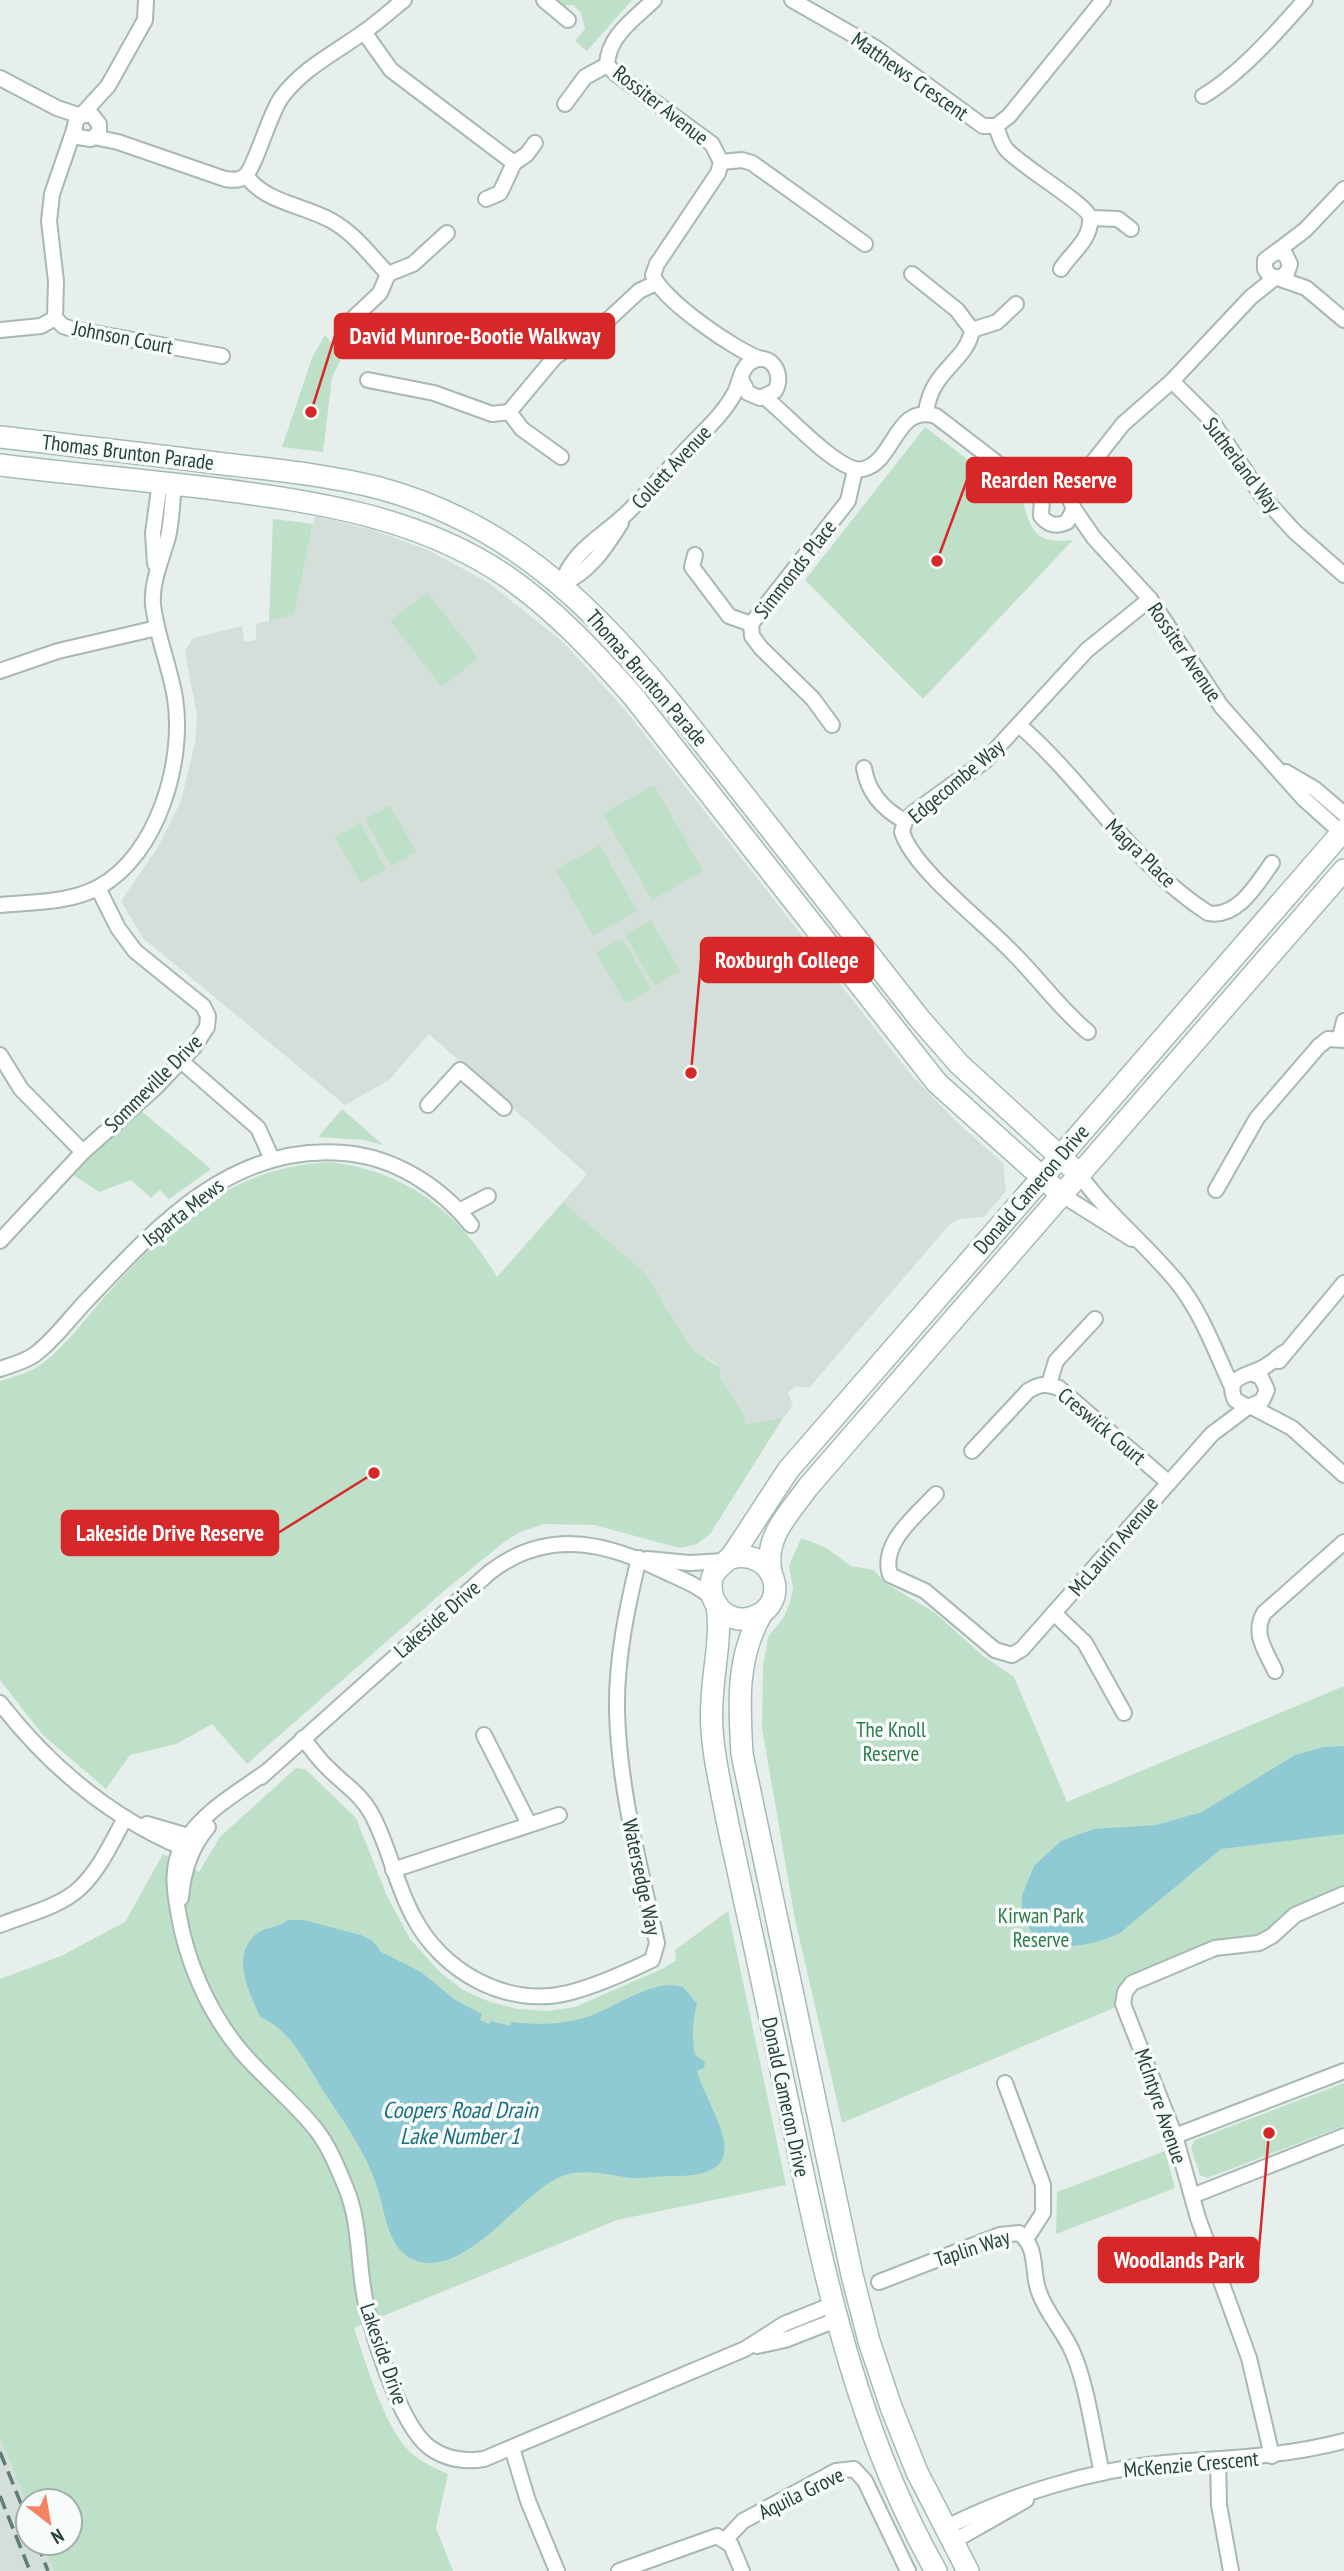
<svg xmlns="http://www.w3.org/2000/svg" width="1344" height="2571" viewBox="0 0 1344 2571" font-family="'PT Sans Narrow',sans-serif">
<rect width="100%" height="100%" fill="#e6efeb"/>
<g fill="#d4dfda">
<polygon points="315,516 373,530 428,550 487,582 562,641 626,711 912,1076 960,1125 1003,1163 1006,1191 984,1217 959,1219 950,1224 809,1388 795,1386 788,1393 793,1406 783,1418 746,1424 743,1413 719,1376 716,1364 691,1348 645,1273 563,1202 587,1174 429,1034 389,1080 345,1105 143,938 121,901 158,847 181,801 195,743 197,715 185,651 193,638 242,626 244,642 256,640 256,624 294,615"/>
<polygon points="0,2437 28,2506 28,2543 43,2543 54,2571 0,2571"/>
</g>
<g fill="#bfe0c8">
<polygon points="552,0 632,0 587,51 575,41 585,29 581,13 573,5 559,6"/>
<polygon points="325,335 342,357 332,377 323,452 282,447 312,358"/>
<path d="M925 427 1023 502C1032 534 1037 544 1073 540L923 699 805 580Z"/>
<polygon points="273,519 313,524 294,615 269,621"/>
<polygon points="427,592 478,658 442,687 390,621"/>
<polygon points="654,785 703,871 652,900 603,814"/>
<polygon points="390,805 416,852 391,866 365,820"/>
<polygon points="360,823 386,869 361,883 335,837"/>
<polygon points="600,845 637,911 593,936 556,870"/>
<polygon points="651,920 680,971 655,986 625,935"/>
<polygon points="622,938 651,989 626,1004 596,953"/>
<polygon points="342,1109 383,1145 364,1140 318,1137"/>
<polygon points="140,1110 211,1169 169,1199 160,1190 151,1198 131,1180 99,1192 72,1174"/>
<path d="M331 1162C406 1171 460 1213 497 1277L563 1202 645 1273 691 1348 720 1368 719 1376 743 1413 746 1424 783 1418 710 1534 697 1544 680 1548 594 1525 544 1524 520 1532 504 1542 444 1591 247 1764 212 1724 176 1744 130 1755 106 1789 43 1735 0 1680V1381C13 1377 28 1373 39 1366 61 1352 91 1312 109 1292 171 1223 234 1166 331 1162Z"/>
<polygon points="801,1538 825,1547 851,1566 874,1570 884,1582 935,1613 983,1656 1014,1677 1067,1802 1344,1686 1344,1894 1272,1936 1230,1945 1132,1983 1123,2004 842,2123 795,1919 762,1728 763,1666 768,1637 784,1617 790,1602 793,1588 789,1566"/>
<path d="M296 1768 305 1769 356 1818 387 1896 410 1939 440 1972 463 1990 490 2002 518 2009 548 2011 575 2007 664 1968 676 1960 675 1950 728 1911 786 2185 617 2220 354 2328C366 2364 384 2426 410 2452 421 2462 435 2468 448 2474L436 2528 453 2571H54L43 2543H70V2501H28V2506L0 2437V1979L61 1956 125 1922 163 1854 199 1872 220 1837Z"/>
<polygon points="1344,2083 1344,2126 1207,2178 1200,2175 1191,2148 1195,2140"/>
<polygon points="1165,2151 1175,2188 1056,2234 1057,2192"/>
</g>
<g fill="#8ec9d4">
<path d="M1344 1746V1834L1221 1849 1120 1933C1094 1945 1064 1951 1036 1942L1022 1912V1896L1034 1866 1061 1841 1094 1829 1156 1825 1202 1812 1295 1755 1324 1747Z"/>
<path d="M288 1920H303L361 1935 373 1941 381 1952 421 1972 455 2000 482 2014 480 2020 489 2024 491 2021 510 2026 511 2022C537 2025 561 2025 587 2017 616 2008 652 1978 683 1987L697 2004C692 2022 692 2037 695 2055L705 2062 704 2068 697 2071C710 2116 764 2177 672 2176 659 2176 643 2179 630 2178 608 2175 580 2167 558 2178 517 2197 463 2282 412 2259 386 2247 385 2208 376 2184 364 2149 344 2122 324 2092 308 2067 291 2029 260 2017 250 1993 231 1959 254 1936 264 1926 277 1929 288 1920Z"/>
</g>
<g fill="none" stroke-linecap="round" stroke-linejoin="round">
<defs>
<g id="street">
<polyline points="544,0 568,20"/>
<path d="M654 0C634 19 608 36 607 65L615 73 712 144 721 162 718 173 657 264 653 275C661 299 736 351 761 359"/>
<polyline points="792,0 876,48 983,126 996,126 1009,116 1103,0"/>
<polyline points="364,32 391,70 514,163"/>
<polyline points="0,78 57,108 81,116"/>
<path d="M1203 96C1239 75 1277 32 1305 0"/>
<polyline points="565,104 585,77 607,65"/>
<polyline points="84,115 92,115 99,124 99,133 91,139 78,137 74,130 76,121 108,86 145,20 146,0"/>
<path d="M996 126C999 134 1001 144 1007 150 1021 166 1089 206 1090 218 1092 239 1070 254 1061 269"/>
<polyline points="74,130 52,194 49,221 56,281 55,318 63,326 72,329 222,356"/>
<path d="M94 137 118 142 225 179C232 180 239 181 245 176 255 168 269 115 281 98 302 69 333 54 361 34 376 24 390 11 404 0"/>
<polyline points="721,162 742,160 752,163 865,244"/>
<path d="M246 176C268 204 302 204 332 221 355 234 370 255 388 274"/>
<polyline points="486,199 500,193 514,163 527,154 535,143"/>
<polyline points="1091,218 1118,219 1131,229"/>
<polyline points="1276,252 1305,230 1344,189"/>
<polyline points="388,274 413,264 447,233"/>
<path d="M912 274 957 310 972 330C967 362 931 369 926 413"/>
<polyline points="1279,278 1287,273 1290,264 1285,254 1276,252 1265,260 1265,269 1269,275 1306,288 1344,320"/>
<polyline points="346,325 380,293 388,274"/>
<polyline points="0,330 41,326 55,318"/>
<polyline points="972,330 997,322 1016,304"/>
<polyline points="368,380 434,393 492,414 509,412 555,357 608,320 639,291 656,283"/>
<polyline points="1172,381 1211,420 1262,496 1295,532 1344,575"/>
<path d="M764 397C785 412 840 475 863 469 895 462 895 403 936 416L1018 479 1052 491"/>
<polyline points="509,412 522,429 561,457"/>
<path d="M1058 491 1068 495 1074 509 1067 522C1056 527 1048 525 1041 516L1042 498 1086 471 1123 424 1172 381 1251 297 1276 277"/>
<polyline points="1074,509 1094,538 1150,599 1221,706 1304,799 1342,833"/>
<polyline points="695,555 692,567 729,616 751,624"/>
<polyline points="155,564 153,533 160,482"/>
<path d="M562 584C573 548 606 535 630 510 649 491 667 471 685 451 701 434 723 415 734 394 740 384 740 368 751 362 771 350 785 375 775 391L760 398 748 393 741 379"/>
<path d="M562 584C590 572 605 548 621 523"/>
<polyline points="0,671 58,651 157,628"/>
<polyline points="832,725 813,699 761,648 752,636 751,624 848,501 855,470"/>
<path d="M1019 725C1086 783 1132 864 1208 913 1237 919 1257 884 1272 863"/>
<path d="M864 768C868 793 884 810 905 821"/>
<polyline points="1286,772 1315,789 1344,814"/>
<path d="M0 905C32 902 70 903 99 887 158 855 185 760 175 698 170 667 157 637 153 605 151 582 162 559 168 537 172 520 172 501 174 484"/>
<path d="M1088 1032C1060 1009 1040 980 1014 954 985 923 914 870 902 832L905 821 913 813 985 761 1087 650 1150 599"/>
<polyline points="1340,1038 1344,1021"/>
<polyline points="0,1055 21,1089 83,1152"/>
<polyline points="181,1061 258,1128 272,1159"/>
<polyline points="428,1105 460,1070 504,1108"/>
<path d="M1079 1174C1107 1214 1146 1244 1177 1282 1202 1313 1215 1351 1232 1387"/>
<polyline points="1216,1190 1257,1118 1319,1046 1328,1039 1344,1040"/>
<polyline points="1062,1195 1132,1239"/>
<polyline points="459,1211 488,1196"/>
<polyline points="0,1241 83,1152 155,1088 194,1047 207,1027 208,1016 203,1006 135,951 118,928 98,888"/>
<polyline points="1279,1361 1344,1283"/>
<path d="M0 1369C11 1365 24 1362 34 1355 55 1340 72 1315 90 1297 159 1224 234 1143 344 1153 394 1157 440 1186 471 1225"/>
<path d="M1250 1373 1261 1377 1267 1390 1262 1401 1248 1407 1235 1400C1224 1375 1249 1376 1264 1367 1271 1363 1277 1358 1283 1353"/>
<polyline points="1049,1384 1056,1361 1095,1319"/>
<polyline points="1252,1407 1292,1428 1344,1475"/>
<path d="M972 1451 1028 1391C1039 1384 1046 1383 1059 1388L1169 1483"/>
<path d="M936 1494C916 1516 880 1543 890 1575L925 1591 995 1650 1012 1655 1022 1649 1212 1434 1248 1407"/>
<polyline points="647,1559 690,1563 724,1561"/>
<polyline points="1054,1613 1085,1643 1124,1713"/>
<path d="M1275 1671C1266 1651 1252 1634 1264 1613L1344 1542"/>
<path d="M0 1703C50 1767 112 1819 188 1850"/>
<polyline points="484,1735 529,1824"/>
<path d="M303 1738C311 1748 318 1759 327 1767 342 1783 360 1793 371 1813 389 1845 395 1883 413 1916 441 1971 506 2008 568 1993 596 1986 625 1973 652 1960L657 1943C640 1867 619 1789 617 1711 616 1659 627 1608 639 1558"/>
<path d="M266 1772C237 1793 202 1812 183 1844 171 1866 174 1888 178 1911 186 1961 208 2011 240 2050 264 2079 294 2101 317 2131 330 2148 338 2169 346 2188 359 2219 358 2254 363 2287 368 2325 399 2424 429 2447 445 2459 465 2462 484 2459L745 2349 784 2324 831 2305"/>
<path d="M261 1777 490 1572C544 1531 600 1540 657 1568 678 1578 697 1584 713 1599"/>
<polyline points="147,1824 195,1838"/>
<polyline points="393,1870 559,1815"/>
<path d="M181 1898C183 1872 191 1847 208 1827"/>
<path d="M0 1925C25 1915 60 1907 80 1888 100 1869 112 1842 125 1818"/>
<polyline points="1005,2083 1043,2185 1043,2213 1026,2239"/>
<polyline points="1175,2136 1344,2071"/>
<polyline points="1192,2196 1344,2136"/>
<path d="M879 2282 1000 2235 1019 2233C1039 2248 1031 2271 1039 2292 1047 2315 1064 2331 1073 2353 1087 2385 1094 2438 1102 2473"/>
<polyline points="757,2346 785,2340 836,2320"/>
<polyline points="512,2448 528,2501 557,2571"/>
<polyline points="1272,2456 1249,2358 1198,2218 1175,2136 1123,2004 1125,1992 1132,1983 1215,1948 1259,1943 1272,1936 1295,1915 1344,1894"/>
<polyline points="1218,2461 1219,2505 1231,2571"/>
<path d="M945 2528C1010 2495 1091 2470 1164 2463 1225 2458 1284 2457 1344 2441"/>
<polyline points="725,2540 743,2521 836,2471 854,2469 865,2481 908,2571"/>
<polyline points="952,2542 1026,2500"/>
<polyline points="619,2571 717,2536 731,2545 742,2571"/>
</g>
<g id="secondary">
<path d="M0 437C75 446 150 454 224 464 276 470 328 475 379 488 549 534 637 659 740 790 800 866 859 942 919 1018L959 1064 1079 1174"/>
<path d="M0 465C72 474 144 480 216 489 318 502 419 517 506 576 555 610 594 652 633 696L937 1083 1062 1195"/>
<path d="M731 1558C775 1547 792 1604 753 1617 743 1621 731 1619 723 1612 713 1604 709 1590 712 1578 716 1566 727 1563 733 1554 752 1526 770 1497 789 1469L1344 830"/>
<path d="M771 1572C764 1537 788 1515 808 1487L1344 870"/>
<path d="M717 1605C722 1638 713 1669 712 1702 709 1740 720 1782 727 1820 751 1928 774 2037 797 2145 828 2293 861 2439 936 2571"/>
<path d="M762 1613C736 1657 739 1704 742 1754L852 2275 869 2341 891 2407 917 2472 968 2571"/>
</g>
</defs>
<use href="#street" stroke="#a8b8b2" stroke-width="18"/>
<use href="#secondary" stroke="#a4bbb3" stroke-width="24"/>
<use href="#street" stroke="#fff" stroke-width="14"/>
<use href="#secondary" stroke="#fff" stroke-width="21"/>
<g stroke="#5f7d75" stroke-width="3.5" stroke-dasharray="14 7" stroke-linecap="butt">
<polyline points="0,2452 28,2521"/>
<polyline points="0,2496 30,2571"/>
<polyline points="37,2543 48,2571"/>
</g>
</g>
<g text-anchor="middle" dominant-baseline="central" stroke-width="7" stroke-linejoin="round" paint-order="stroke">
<g font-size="21" fill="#24423a" stroke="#f7fbf9">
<text transform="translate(910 76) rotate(35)">Matthews Crescent</text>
<text transform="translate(661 105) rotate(38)">Rossiter Avenue</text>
<text transform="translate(123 337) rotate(11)">Johnson Court</text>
<text transform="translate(128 452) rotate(7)">Thomas Brunton Parade</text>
<text transform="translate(1242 465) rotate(53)">Sutherland Way</text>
<text transform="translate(671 467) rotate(-47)">Collett Avenue</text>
<text transform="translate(795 569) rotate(-52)">Simmonds Place</text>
<text transform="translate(1185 652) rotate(56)">Rossiter Avenue</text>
<text transform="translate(647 678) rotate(49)">Thomas Brunton Parade</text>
<text transform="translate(956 781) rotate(-40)">Edgecombe Way</text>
<text transform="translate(1141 853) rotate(44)">Magra Place</text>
<text transform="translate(153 1083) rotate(-45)">Sommeville Drive</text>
<text transform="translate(1031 1189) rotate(-49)">Donald Cameron Drive</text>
<text transform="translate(183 1212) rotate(-38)">Isparta Mews</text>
<text transform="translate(1102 1426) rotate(40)">Creswick Court</text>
<text transform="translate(1113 1546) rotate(-49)">McLaurin Avenue</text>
<text transform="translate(437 1619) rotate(-41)">Lakeside Drive</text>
<text transform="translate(642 1877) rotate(78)">Watersedge Way</text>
<text transform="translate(786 2097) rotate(78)">Donald Cameron Drive</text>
<text transform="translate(1161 2106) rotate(71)">McIntyre Avenue</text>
<text transform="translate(972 2248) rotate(-18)">Taplin Way</text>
<text transform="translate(384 2354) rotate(71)">Lakeside Drive</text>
<text transform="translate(1191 2464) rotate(-5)">McKenzie Crescent</text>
<text transform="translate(801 2493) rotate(-26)">Aquila Grove</text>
</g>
<g font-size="21" fill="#2d7a4b" stroke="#f7fbf9">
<text x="891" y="1729">The Knoll<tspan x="891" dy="24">Reserve</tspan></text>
<text x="1041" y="1915">Kirwan Park<tspan x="1041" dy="24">Reserve</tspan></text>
</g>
<g font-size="23" font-style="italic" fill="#1c6f80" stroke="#f7fbf9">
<text x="460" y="2109">Coopers Road Drain<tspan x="460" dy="26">Lake Number 1</tspan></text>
</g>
</g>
<path fill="none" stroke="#d62828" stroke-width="2.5" d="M311 412L335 336M937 561L967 480M691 1073L701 960M374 1473L278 1533M1269 2133L1258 2260"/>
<g fill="#d62828" stroke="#f7fbf9" stroke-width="2.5">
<circle cx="311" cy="412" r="7"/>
<circle cx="937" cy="561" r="7"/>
<circle cx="691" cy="1073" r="7"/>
<circle cx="374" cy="1473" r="7"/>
<circle cx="1269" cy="2133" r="7"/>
</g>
<g fill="#d62828" stroke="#d62828" stroke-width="2.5">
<rect x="335" y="314" width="279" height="44" rx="7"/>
<rect x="967" y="458" width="164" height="44" rx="7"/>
<rect x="701" y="938" width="172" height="44" rx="7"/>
<rect x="62" y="1511" width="216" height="44" rx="7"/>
<rect x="1099" y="2238" width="159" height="44" rx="7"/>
</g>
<g font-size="23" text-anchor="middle" font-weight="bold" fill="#fff">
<text x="475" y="344">David Munroe-Bootie Walkway</text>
<text x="1049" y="488">Rearden Reserve</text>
<text x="787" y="968">Roxburgh College</text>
<text x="170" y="1541">Lakeside Drive Reserve</text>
<text x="1179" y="2268">Woodlands Park</text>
</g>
<g transform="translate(49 2522) rotate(149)"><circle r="33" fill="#f7fbf9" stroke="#a3b1ad" stroke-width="2"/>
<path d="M0-5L12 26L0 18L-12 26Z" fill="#f4845f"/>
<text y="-10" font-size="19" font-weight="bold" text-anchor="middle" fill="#24423a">N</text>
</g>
</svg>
